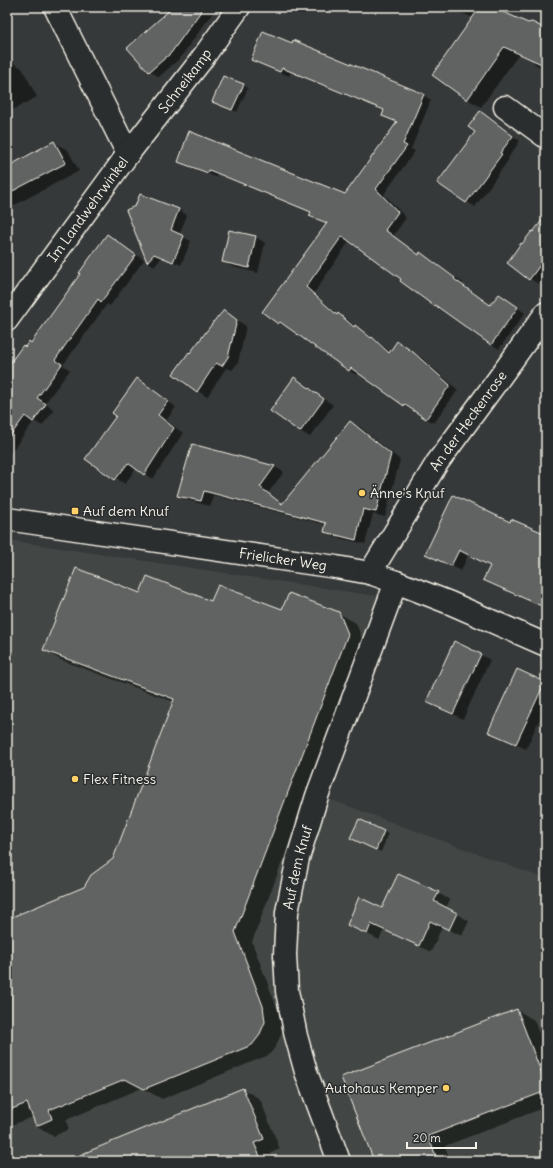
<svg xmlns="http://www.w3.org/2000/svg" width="553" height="1168" viewBox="0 0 553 1168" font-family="Delius,sans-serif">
<rect width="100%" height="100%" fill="#363939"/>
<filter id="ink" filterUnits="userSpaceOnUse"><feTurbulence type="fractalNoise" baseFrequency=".025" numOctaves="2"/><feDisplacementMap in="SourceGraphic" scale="8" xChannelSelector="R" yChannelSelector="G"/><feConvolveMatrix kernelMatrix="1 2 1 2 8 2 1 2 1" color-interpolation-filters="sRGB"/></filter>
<g filter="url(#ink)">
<polygon fill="#434645" points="7,540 383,597 307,791 546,879 546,1161 7,1161"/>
<g fill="#0007">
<polygon points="162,7 217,7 180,58 159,77 150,71 169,12"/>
<polygon points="447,7 511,7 507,15 528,24 546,30 546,73 542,71 543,69 534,63 534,61 519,54 481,107 467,99 474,18"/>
<polygon points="252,59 423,95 431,100 411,149 415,151 384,194 406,218 393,236 420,255 421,254 429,258 463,283 462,285 491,306 507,300 525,313 499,349 491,344 443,310 435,305 401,280 402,279 350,240 314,293 338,315 347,319 355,326 380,343 390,352 397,342 405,347 422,358 458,390 434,423 404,405 359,373 357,375 349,371 288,326 287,327 279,323 327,224 310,216 312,212 217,174 216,177 187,166 179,161 346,195 398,123 383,115 385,111 291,72 289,76 261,64"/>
<polygon points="9,61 22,68 37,97 7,113 7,62"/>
<polygon points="243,85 248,88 237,112 218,104"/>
<polygon points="488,117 520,141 508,158 509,159 475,207 439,182"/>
<polygon points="54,143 68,150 79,171 7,209 7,168"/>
<polygon points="140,195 179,210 187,215 179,235 191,241 181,265 162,257 155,266 148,262 127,210 136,207"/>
<polygon points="546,214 546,274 539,284 530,279 523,245"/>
<polygon points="230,231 256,237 265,243 258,273 233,267 223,262"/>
<polygon points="107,235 144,260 110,306 107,304 63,365 70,370 45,403 54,410 42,426 34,421 7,458 7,373 25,348 32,344"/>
<polygon points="224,311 246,326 238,363 232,370 226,368 207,397 198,391 174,374"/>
<polygon points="295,379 333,405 310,437 300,431"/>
<polygon points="146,385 176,407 166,421 183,433 153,479 136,468 125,484 87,458 117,416"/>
<polygon points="350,422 360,427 400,460 385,517 373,514 365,544 334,537 325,532 327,525 213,495 210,506 187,500 178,495 192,445 275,467 284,472 268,493 284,505"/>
<polygon points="510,523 546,535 546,608 494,585 485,580 491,566 468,555 461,571 426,553"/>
<polygon points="141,594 282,610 338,613 356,623 364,644 252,942 280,1016 282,1032 276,1046 269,1055 162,1099 142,1088 66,1120 69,1129 54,1136 37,1126 33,1117 7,1127 7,920 85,888 114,860 174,702 61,660 44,650"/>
<polygon points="481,655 490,660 463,719 437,707"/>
<polygon points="517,671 546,684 546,705 526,749 499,737"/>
<polygon points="384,831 388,834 381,852 356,841"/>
<polygon points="438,893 450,900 446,908 469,921 462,936 442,927 431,952 384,930 379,940 348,924 383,909"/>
<polygon points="517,1010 534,1020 546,1052 546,1107 445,1146 450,1161 375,1161"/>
<polygon points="243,1089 260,1099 280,1149 271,1153 274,1161 66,1161"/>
</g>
<g fill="#616362" stroke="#f4f1e8">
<polygon points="173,7 204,7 171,53 149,72 127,48"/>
<polygon points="480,7 492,7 528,23 532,22 546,29 546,66 504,47 467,100 432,75"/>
<polygon points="263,31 292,43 293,40 424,94 403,144 407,146 376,189 398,212 385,230 419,255 420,252 455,278 454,279 490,305 499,294 518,307 491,345 435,305 434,306 400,281 401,279 342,236 306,287 337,315 338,313 354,327 355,325 371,338 372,337 389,353 397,341 413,352 450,385 426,419 404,404 404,406 351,368 349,371 280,322 278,324 262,312 327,223 309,216 311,212 209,170 208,173 178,162 189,131 345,194 397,122 382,116 384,110 282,68 280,72 251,60"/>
<polygon points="223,76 244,84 232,110 212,102"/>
<polygon points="480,111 513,136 500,153 502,154 466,203 437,183 475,132 468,127"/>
<polygon points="54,141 66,163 7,194 7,167"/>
<polygon points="140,194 179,209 171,230 184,236 173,262 154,254 147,262 126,210 135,206"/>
<polygon points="546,215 546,257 529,280 507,263 521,243 522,244 532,231 533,232"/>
<polygon points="229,230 256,236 249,268 222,262"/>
<polygon points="107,234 136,255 101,302 98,299 55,360 62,364 37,398 46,404 33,422 25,416 7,440 7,367 23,345 25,347 29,341 31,343 80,274 79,273"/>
<polygon points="224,310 237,320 228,357 222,366 216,363 197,392 173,374 189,352 190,353 218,316 218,317"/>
<polygon points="294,377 324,399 300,432 270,411"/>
<polygon points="137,378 168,401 158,415 174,428 144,475 128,463 115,480 85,459 116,416 112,413"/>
<polygon points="350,421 391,454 376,512 363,509 356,540 324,532 326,523 204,491 201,501 177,496 192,444 275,466 260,487 282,504"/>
<polygon points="453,495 510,522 511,519 546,534 546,608 483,580 490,566 459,550 451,566 425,554"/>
<polygon points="76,568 140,593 147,576 211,601 218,585 282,609 289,593 339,612 348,634 235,932 263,1006 265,1022 259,1036 252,1045 144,1089 125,1079 49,1110 52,1119 36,1126 27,1103 7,1111 7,919 84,887 91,875 113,859 174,699 43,650"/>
<polygon points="454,641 481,654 453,714 426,702"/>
<polygon points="517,669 545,682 516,744 488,732"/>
<polygon points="359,819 384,831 376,850 350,838"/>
<polygon points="398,874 439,892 434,901 457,913 449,930 430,921 419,946 371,924 367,934 347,925 359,897 382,908"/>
<polygon points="517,1009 546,1085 546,1091 428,1136 438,1161 374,1161 341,1077"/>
<polygon points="243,1088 264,1139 254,1143 262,1161 65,1161"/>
</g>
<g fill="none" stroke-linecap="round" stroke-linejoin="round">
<defs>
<g id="minor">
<polyline points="55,7 128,154"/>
<polyline points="505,107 546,137"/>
<path id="s1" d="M7 320 128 154 199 63 239 7"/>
<path id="s2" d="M7 519 336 567 370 573 396 582 450 603 546 645"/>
<path id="s3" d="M370 573 437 463 500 377 546 313"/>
<path id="s4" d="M339 1161 306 1072 296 1036 287 991 285 955 287 912 298 858 317 796 396 582"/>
</g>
</defs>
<use href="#minor" stroke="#f4f1e8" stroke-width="25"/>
<use href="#minor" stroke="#2a2d2e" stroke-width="22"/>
</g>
</g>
<g fill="#ffd166" stroke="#2a2d2e" stroke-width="1.5">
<circle cx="362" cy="493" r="4"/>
<rect x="71" y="507" width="8" height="8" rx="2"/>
<circle cx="75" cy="779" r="4"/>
<circle cx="446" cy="1088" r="4"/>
</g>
<g text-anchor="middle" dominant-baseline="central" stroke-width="3" stroke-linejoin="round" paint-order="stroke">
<g font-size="14" fill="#f4f1e8" stroke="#2a2d2e">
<text stroke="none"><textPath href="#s1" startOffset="298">Schneikamp</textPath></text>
<text stroke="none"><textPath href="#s1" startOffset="137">Im Landwehrwinkel</textPath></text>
<text stroke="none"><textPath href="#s3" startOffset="181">An der Heckenrose</textPath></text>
<text stroke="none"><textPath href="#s2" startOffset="279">Frielicker Weg</textPath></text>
<text stroke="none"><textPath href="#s4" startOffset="303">Auf dem Knuf</textPath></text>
</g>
<g font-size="14" fill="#f4f1e8" stroke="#2a2d2e" text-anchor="start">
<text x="370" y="493">Änne's Knuf</text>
<text x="83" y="511">Auf dem Knuf</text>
<text x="83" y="779">Flex Fitness</text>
<text x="438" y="1088" text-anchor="end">Autohaus Kemper</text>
</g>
</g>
<rect width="553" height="1168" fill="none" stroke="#2a2d2e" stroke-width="24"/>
<rect x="12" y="12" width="529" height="1144" fill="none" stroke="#f4f1e8" stroke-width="1.5" filter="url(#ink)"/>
<path d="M407 1142v6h69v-6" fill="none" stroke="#f4f1e8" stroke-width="2"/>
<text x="413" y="1142" font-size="12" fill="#f4f1e8" stroke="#2a2d2e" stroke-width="3" paint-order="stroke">20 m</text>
</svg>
